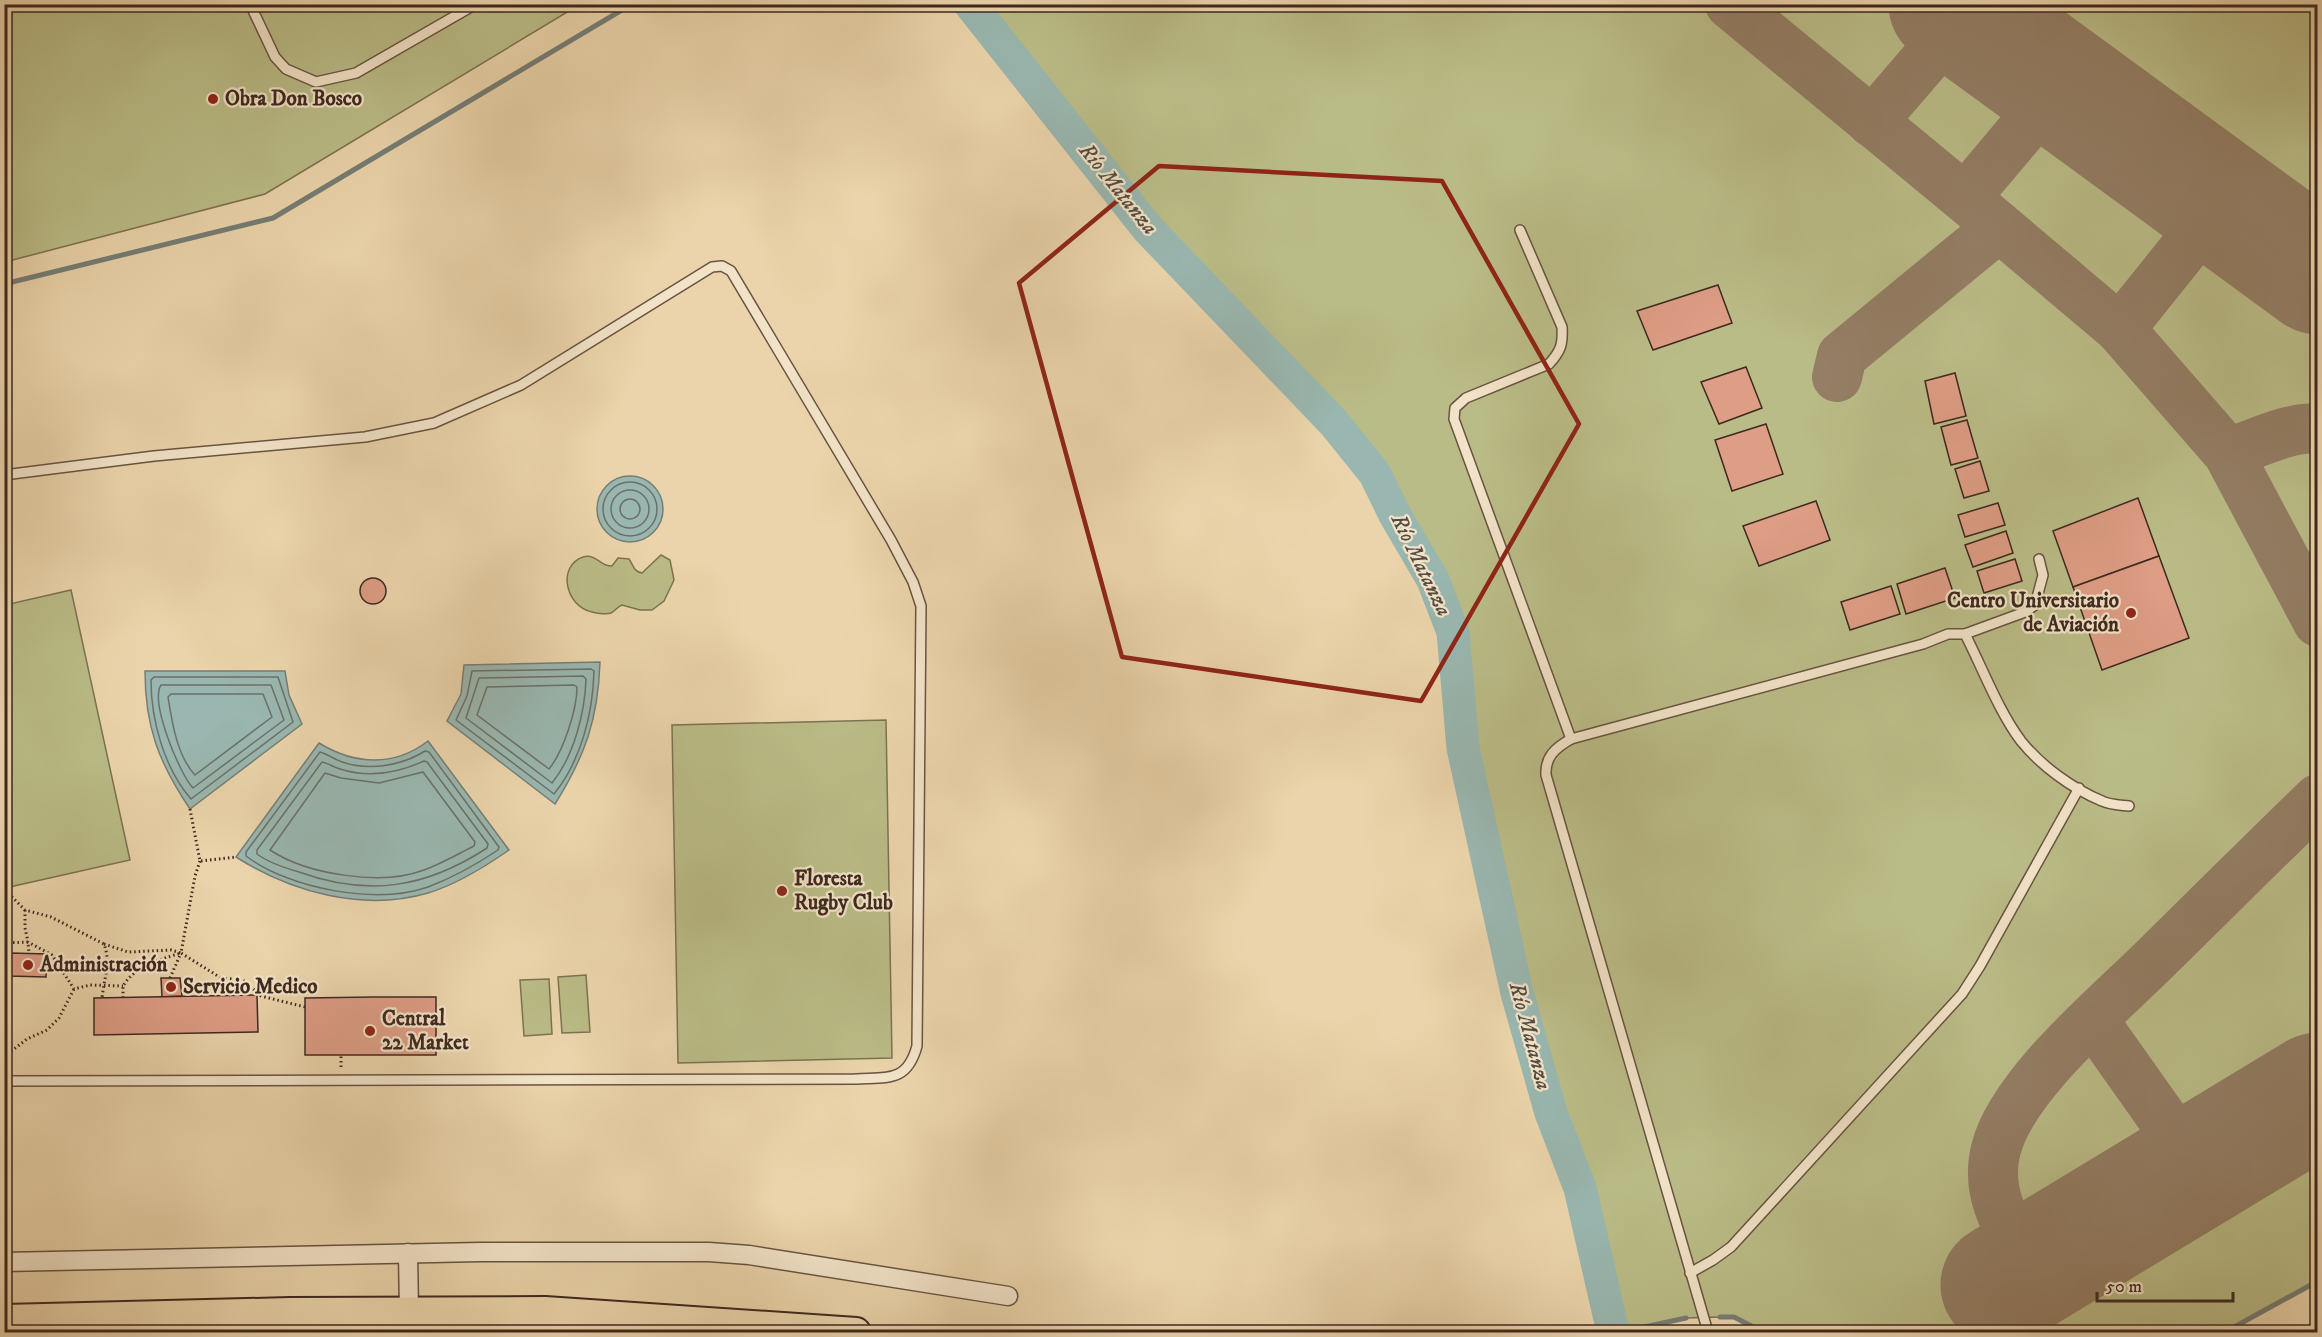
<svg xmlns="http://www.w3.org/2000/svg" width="2322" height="1337" viewBox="0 0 2322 1337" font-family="'IM FELL DW Pica',serif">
<rect width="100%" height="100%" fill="#ebd4ab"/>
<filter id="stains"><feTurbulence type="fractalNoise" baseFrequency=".00333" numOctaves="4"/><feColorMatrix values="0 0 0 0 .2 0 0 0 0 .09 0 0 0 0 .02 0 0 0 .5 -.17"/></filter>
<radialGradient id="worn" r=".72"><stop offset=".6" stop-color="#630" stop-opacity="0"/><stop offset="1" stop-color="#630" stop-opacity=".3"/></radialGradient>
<g fill="#babc87" stroke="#7c7253" stroke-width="1.5">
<polygon points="5,5 579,5 265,194 5,262"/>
<polygon points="970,5 2317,5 2317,1281 2225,1332 1763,1332 1734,1317 1720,1317 1686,1318 1613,1332 1580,1188 1551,1113 1517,993 1463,748 1453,632 1433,580 1395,515 1375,474 1334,423 1148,229"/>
<path d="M661 555 670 560 674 580 664 601 652 610H640L622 605C617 607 615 611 611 613 606 615 597 613 592 612 565 606 557 566 583 557 596 553 601 567 612 566L618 558 629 559C634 566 633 571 642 573Z"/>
<polygon points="71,590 130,860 5,888 5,605"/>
<polygon points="886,720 892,1058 678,1063 672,725"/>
<polygon points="586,975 590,1032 562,1033 558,977"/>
<polygon points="549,979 552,1034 524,1036 520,980"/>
</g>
<g fill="#99b7b0" stroke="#757e76" stroke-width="1.5">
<circle cx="630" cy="509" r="33"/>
<path d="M600 662C598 720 585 756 555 804L447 721 461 694 464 665Z"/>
<path d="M145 671H285L289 695 302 724 190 809C159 763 145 727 145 671Z"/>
<path d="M428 741 509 850C486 866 455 885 428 893 363 912 291 892 236 857L319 743C355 765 394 767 428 741Z"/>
</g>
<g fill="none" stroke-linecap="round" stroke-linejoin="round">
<g stroke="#6c7068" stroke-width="1.5">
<circle cx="630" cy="509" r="27"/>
<circle cx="630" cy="509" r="19"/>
<circle cx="630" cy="509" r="10"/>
<path d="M591 669 594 671C593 713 581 761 554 794L456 720 467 696 472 671Z"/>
<path d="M583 676 586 679C585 712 574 756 552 783L466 718 479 678Z"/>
<path d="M154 677H278L293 722 191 799C164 768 151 720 151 680Z"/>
<path d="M161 685H271L284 720 193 788C179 773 150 702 161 685Z"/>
<path d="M574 685 577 687C577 710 563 752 549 769L477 715 487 687Z"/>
<path d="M171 694H263L272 717 195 775C177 756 172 722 168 697Z"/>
<path d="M425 751 429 752 499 847 498 850C477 864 452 878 428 887 376 905 290 889 246 856V852L320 752C327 754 334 759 342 762 369 771 401 766 425 751Z"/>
<path d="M424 761 427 762 488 844 487 848C426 888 368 897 299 872 285 868 269 863 257 854V850L322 762C328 763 333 767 340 769 368 778 398 773 424 761Z"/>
<path d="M423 772 475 842 474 846C458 854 441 864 424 870 382 886 308 875 270 850L325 773 341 778 379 783Z"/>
</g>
<g stroke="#757e76" stroke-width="5">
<polyline points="4,284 273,218 632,4"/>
<polyline points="1720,1317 1734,1317 1763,1332"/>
<polyline points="1621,1332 1686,1318"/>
<polyline points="2225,1332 2318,1281"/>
</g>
<polyline stroke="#99b7b0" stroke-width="33" points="970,4 1148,229 1334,423 1375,474 1395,515 1433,580 1453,632 1463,748 1517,993 1551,1113 1580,1188 1613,1332"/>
<g stroke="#947e65" stroke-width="50">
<polyline points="1730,4 1965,198 2060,85"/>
<polyline points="1872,122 1964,15"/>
<polyline points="1965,198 2120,329 2228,453 2318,622"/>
<polyline points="2120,329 2221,203"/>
<polyline points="1837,377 1842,356 1999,227"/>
<path d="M2228 453C2253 445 2293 425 2318 429"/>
<polyline points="2093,1020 2197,1167"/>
<path d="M2031 1268C2009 1230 1984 1195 1996 1149 2012 1086 2105 1008 2152 962 2207 908 2262 853 2318 799"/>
</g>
<g stroke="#947e65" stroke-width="123">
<polyline points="1950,4 2318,273"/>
<polyline points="2002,1285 2318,1094"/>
</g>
</g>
<g fill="#de9d85" stroke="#3e281f" stroke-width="1.5">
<polygon points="1718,285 1732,323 1653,350 1637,311"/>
<polygon points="1746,367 1762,408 1719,424 1701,382"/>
<polygon points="1955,373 1966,416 1934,424 1925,381"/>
<polygon points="1967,420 1978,458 1951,465 1941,427"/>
<polygon points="1766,424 1783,474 1732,491 1715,440"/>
<polygon points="1980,461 1989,491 1964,498 1955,469"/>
<polygon points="2138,498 2159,556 2073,587 2053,531"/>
<polygon points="1816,501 1830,540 1759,566 1743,526"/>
<polygon points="1998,503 2005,525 1965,537 1958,515"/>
<polygon points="2006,531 2013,553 1973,567 1965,545"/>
<polygon points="2159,556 2189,638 2102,670 2073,587"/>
<polygon points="2015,559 2022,581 1984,593 1977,571"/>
<polygon points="1945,568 1955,598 1906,614 1897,584"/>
<circle cx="373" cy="591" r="13"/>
<polygon points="1891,586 1900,614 1850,630 1841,602"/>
<polygon points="10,953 47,954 46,977 9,976"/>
<polygon points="161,978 180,978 182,996 162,997"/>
<polygon points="257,995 258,1032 94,1035 94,998"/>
<polygon points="373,997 436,997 436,1055 305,1055 305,998"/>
</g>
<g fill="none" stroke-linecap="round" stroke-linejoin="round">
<defs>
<g id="service">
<polyline points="250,4 275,57 286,69 316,82 356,73 476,4"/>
<path d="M1520 230 1562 327C1563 344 1561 351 1549 364L1466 398 1455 408 1454 419 1571 739"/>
<path d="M4 475 154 456 365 437 434 423 521 385 712 267 722 266 731 271 891 540 913 582 921 606 917 1046C907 1083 887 1077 855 1079L4 1081"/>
<polyline points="1965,634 2025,612 2035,605 2043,575 2039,559"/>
<polyline points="1690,1273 1713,1260 1731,1247 1962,994 1980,966 2079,788"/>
<path d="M1708 1332 1546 775C1545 757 1555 748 1571 739L1923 644 1948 634H1965C1982 667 1999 712 2021 741 2041 766 2073 789 2102 801 2110 805 2121 805 2129 806"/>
</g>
<g id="minor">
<polyline points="408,1253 409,1312"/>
<polyline points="4,1262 480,1252 709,1252 749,1255 1008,1296"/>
</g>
<polyline id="primary" points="4,1319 290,1312 545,1311 856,1332"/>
</defs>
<use href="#service" stroke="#695342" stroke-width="12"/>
<use href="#minor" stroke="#695342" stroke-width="21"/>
<use href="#primary" stroke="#3e281f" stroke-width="32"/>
<g stroke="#3e281f" stroke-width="3" stroke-dasharray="1.5 3" stroke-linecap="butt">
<polyline points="190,809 200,861 236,857"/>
<polyline points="200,861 195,876 181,953 221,978 223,996"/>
<path d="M4 892 9 894 25 910 51 917 104 944C111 962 104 979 102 998"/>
<polyline points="25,910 25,928 28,942 52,955 74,989 90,985 123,986"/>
<polyline points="4,943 28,942 29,954"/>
<path d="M104 944 128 952 171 950 181 953C159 960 136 965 123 986V997"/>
<polyline points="170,978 181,953"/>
<polyline points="221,978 243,980 261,996 305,1007"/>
<polyline points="4,1057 27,1039 47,1030 59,1018 74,989"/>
<polyline points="341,1067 341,1055"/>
</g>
<use href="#service" stroke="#f2e3c8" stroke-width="9"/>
<use href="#minor" stroke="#f2e3c8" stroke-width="18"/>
<use href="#primary" stroke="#ebd4ab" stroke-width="28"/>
</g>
<path fill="none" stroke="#8f2418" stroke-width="4.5" stroke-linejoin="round" d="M1159 166 1442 181 1579 424 1421 701 1122 657 1019 283Z"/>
<g fill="#8f2418" stroke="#f2e3c8" stroke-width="2">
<circle cx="213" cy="99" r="6"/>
<circle cx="2131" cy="613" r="6"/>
<circle cx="782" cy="891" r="6"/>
<circle cx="28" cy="965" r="6"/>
<circle cx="171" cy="987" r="6"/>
<circle cx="370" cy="1031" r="6"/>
</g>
<g text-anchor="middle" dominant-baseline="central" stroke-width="4.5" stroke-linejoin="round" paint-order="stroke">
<g font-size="21" font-weight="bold" fill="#3e281f" stroke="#f2e3c8" text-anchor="start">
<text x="225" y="99">Obra Don Bosco</text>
<text x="2119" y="601" text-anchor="end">Centro Universitario<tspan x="2119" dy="24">de Aviación</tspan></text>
<text x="794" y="879">Floresta<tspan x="794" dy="24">Rugby Club</tspan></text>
<text x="40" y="965">Administración</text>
<text x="183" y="987">Servicio Medico</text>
<text x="382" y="1019">Central<tspan x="382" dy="24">22 Market</tspan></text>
</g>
<g font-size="22" font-style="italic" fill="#554c43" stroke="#f2e3c8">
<text transform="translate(1118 189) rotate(51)">Río Matanza</text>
<text transform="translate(1421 565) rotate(64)">Río Matanza</text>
<text transform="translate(1530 1036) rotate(75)">Río Matanza</text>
</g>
</g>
<rect width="2322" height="1337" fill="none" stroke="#ebd4ab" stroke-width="24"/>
<rect x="6" y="6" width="2310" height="1325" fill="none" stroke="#3e281f" stroke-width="3"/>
<rect x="12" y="12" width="2298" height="1313" fill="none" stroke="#3e281f" stroke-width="1.5"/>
<path d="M2097 1292v9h136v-9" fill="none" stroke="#3e281f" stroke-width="3"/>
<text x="2106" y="1292" font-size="18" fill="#3e281f" stroke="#f2e3c8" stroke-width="4.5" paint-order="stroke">50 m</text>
<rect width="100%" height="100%" filter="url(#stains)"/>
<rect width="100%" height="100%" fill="url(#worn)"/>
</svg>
